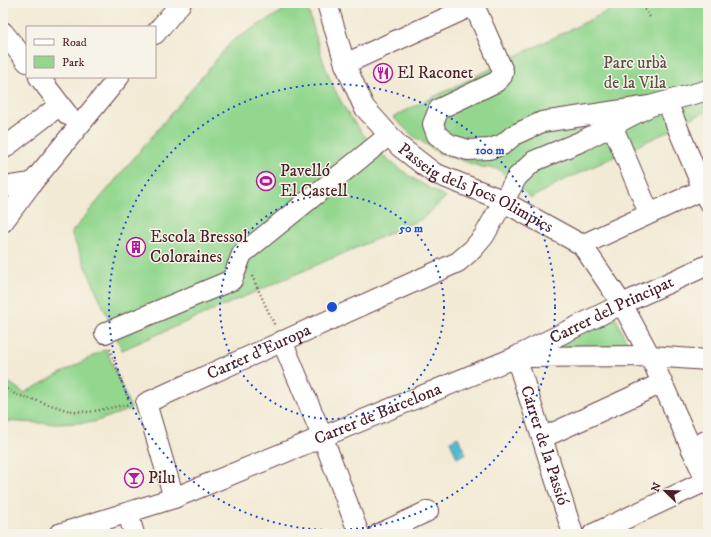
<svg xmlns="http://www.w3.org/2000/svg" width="711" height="537" viewBox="0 0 711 537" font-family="'IM FELL DW Pica',serif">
<rect width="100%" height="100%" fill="#f7f3e8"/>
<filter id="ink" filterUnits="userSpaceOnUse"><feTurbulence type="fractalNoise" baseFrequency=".025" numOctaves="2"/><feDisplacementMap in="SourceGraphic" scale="8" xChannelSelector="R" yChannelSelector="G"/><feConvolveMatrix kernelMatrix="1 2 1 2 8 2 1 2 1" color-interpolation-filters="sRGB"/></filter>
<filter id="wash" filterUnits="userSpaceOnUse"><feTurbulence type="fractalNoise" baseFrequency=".012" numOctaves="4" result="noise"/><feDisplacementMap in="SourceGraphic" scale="16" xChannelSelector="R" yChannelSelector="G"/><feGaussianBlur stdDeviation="0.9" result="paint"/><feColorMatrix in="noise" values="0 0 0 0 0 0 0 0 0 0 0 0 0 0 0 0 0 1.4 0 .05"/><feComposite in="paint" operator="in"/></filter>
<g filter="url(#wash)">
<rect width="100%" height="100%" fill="#f2ead4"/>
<g fill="#93d78f" stroke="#6e7b5d">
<path d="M296 3H306C314 28 320 55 330 79 354 135 392 170 446 197L422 219 122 350 71 233 232 41Z"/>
<polygon points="624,3 708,3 708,111 685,121 678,127 560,182 531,198 498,169 482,167 439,153 412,135 393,117"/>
<polygon points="615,317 631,351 547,348"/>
<polygon points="106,349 131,409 94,422 57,424 3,421 3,382 7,381 24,393"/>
</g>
<polygon fill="#52b9d0" stroke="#4e6c7e" points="458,437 466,454 457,458 450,441"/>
</g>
<g filter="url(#ink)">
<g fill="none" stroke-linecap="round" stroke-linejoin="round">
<defs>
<g id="minor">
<path id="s1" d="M327 3 345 64 364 107 399 146 434 173 497 198 582 245 622 304 650 356 708 485"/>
<polyline points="473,3 503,71 502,76 496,82 439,109 433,124 437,135 449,144 468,150 489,149 502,145 514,135 542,122 650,106 708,90"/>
<polyline points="3,32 27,62"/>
<polyline points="155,34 181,3"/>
<polyline points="345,64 474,5"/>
<polyline points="39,77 68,115"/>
<polyline points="667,102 708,201"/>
<polyline points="612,125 649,213"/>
<polyline points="3,149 60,105"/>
<polyline points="3,187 32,183"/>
<polyline points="3,222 32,183 119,77"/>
<polyline points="582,245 708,187"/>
<polyline points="105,333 232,280 242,254 388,136"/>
<polyline points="282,341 323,438 359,534"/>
<path id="s2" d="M519 355 622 304 708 265"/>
<path id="s3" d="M516 357 573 534"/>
<polyline points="542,438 662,383"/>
<polyline points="691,448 708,440"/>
<path id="s4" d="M174 498 146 403 458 262 473 249 484 236 517 177 534 161 582 141 650 106"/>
<polyline points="128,513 134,534"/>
<path id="s5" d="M59 534 174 498 516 357 650 356 708 360"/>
<polyline points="379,534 428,511"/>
<polyline points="593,534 706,481"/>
</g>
</defs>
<use href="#minor" stroke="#633d44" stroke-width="22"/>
<g stroke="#633d44" stroke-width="2.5" stroke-dasharray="1 3" stroke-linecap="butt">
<polyline points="640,3 650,17"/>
<polyline points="252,276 275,326"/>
<polyline points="110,349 129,401"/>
<polyline points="3,382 7,389 15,394 70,411 89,412 130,404"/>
</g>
<use href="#minor" stroke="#fff" stroke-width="20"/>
</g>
</g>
<g fill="none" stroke="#1d4ed8" stroke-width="2" stroke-dasharray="2 4">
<circle cx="332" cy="307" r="112"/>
<circle cx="332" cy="307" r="223"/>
</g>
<defs>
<symbol id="restaurant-ring" viewBox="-11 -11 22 22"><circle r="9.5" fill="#f7f3e8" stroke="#b5179e" stroke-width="1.5"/><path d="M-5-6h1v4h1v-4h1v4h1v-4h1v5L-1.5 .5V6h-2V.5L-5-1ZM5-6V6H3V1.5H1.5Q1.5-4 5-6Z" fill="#b5179e"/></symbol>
<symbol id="stadium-ring" viewBox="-11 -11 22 22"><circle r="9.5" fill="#f7f3e8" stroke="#b5179e" stroke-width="1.5"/><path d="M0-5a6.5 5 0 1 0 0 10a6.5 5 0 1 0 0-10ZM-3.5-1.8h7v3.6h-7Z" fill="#b5179e"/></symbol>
<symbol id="building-ring" viewBox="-11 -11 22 22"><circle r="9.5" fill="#f7f3e8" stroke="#b5179e" stroke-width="1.5"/><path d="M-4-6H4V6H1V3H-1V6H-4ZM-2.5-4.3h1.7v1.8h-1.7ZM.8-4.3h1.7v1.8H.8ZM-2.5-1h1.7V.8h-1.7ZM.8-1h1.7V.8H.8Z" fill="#b5179e"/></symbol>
<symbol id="bar-ring" viewBox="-11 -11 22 22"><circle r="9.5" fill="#f7f3e8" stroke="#b5179e" stroke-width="1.5"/><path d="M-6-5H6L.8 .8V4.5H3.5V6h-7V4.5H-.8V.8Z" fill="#b5179e"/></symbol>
</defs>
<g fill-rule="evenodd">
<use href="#restaurant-ring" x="372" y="62" width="22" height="22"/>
<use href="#stadium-ring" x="255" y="170" width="22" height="22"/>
<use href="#building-ring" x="125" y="236" width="22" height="22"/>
<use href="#bar-ring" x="123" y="467" width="22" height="22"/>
</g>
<g text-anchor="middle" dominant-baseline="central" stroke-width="3" stroke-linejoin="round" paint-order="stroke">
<g font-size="17" fill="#5c4d44" stroke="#f7f3e8">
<text x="635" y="63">Parc urbà<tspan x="635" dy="20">de la Vila</tspan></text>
</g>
<g font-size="17" fill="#4a1f2b" stroke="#f7f3e8" text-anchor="start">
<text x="397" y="73">El Raconet</text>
<text x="280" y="171">Pavelló<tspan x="280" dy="20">El Castell</tspan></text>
<text x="150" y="237">Escola Bressol<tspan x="150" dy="20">Coloraines</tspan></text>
<text x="148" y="478">Pilu</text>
</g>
<g font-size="17" fill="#4a1f2b" stroke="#f7f3e8">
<text stroke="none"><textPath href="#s1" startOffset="251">Passeig dels Jocs Olimpics</textPath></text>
<text stroke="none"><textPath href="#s2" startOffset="103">Carrer del Principat</textPath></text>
<text stroke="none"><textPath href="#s4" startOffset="223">Carrer d'Europa</textPath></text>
<text stroke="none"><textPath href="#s5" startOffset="341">Carrer de Barcelona</textPath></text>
<text stroke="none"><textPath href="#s3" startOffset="93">Carrer de la Passió</textPath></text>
</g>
</g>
<circle cx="332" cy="307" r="6" fill="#1d4ed8" stroke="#f7f3e8" stroke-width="2"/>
<g font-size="12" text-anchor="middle" font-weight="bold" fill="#1d4ed8" stroke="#f7f3e8" stroke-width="3" stroke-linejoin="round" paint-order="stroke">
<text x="490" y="154">100 m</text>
<text x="411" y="232">50 m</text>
</g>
<rect width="711" height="537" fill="none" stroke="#f7f3e8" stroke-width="16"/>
<rect x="26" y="26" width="130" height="52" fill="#f7f3e8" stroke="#b29e9c"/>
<rect x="34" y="39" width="20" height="6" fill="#ffffff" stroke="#b29e9c"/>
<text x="62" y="46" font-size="12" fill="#4a1f2b">Road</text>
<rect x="34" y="56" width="20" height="12" fill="#93d78f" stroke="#b29e9c"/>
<text x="62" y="66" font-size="12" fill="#4a1f2b">Park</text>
<g transform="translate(665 491) rotate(293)" stroke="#f7f3e8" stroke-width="3" paint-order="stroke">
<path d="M0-3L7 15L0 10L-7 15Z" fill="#4a1f2b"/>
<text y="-6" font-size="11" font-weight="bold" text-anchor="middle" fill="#4a1f2b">N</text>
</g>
</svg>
